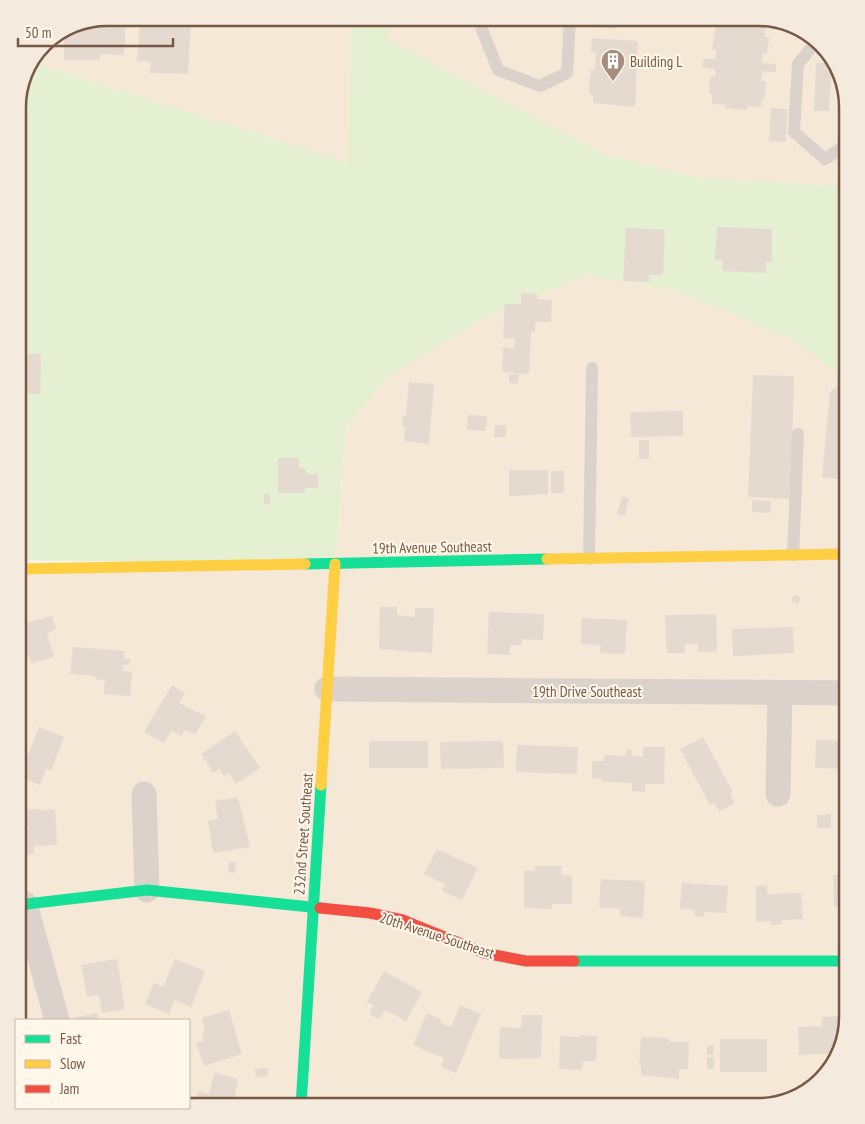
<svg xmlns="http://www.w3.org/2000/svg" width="865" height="1124" viewBox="0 0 865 1124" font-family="'PT Sans Narrow',sans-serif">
<rect width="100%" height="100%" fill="#f9f2e8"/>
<g fill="#f5e8d7">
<polygon points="108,18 351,18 350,163 31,62 48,40"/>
<polygon points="389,18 763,18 802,29 832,58 847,107 847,186 700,178 604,154 388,40"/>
<polygon points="587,275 675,290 791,339 847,380 847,1017 836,1061 807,1091 758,1106 189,1106 189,1020 19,1020 18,564 335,564 346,427 386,377 483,318"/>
</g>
<polygon fill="#e4f0d1" points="351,18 389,18 388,40 604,154 700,178 847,186 847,380 791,339 675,290 587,275 483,318 386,378 346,427 335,564 18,560 18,101 27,67 31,62 349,163"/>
<g fill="#e5dacf">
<polygon points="107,18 126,18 124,55 100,54 100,60 64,60 64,34"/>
<polygon points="159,18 191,18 188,74 150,73 151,62 137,61 140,20 156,21 156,24 158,24"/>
<polygon points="595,18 642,18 642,22 617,23 616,29 594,27"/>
<polygon points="717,18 766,19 765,37 769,37 767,54 763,53 762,63 776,64 776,72 762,71 761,81 766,81 765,98 762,98 761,107 747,106 746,110 725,108 726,105 712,104 712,94 709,94 710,77 715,76 715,69 702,68 703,59 716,59 716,50 712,50"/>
<polygon points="592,38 638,41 635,107 593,103 593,95 589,94 591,69 595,70 596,52 591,52"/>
<polygon points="816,63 832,63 829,111 814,111"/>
<polygon points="841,87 847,108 847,112 839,111"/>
<polygon points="771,108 787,109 786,142 769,141"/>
<polygon points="717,227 772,229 772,262 766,262 766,273 722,271 723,260 715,259"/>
<polygon points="626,228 665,230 663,275 649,275 649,282 623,281"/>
<polygon points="521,293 537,294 537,299 552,300 551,322 535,322 535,332 531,332 529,374 502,372 503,347 514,348 515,339 503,338 505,304 521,304"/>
<polygon points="25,354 41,354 40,394 18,393 18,360 24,360"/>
<polygon points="509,374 519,374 518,384 509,383"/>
<polygon points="753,375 794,376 791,499 748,497"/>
<polygon points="837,376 847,377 847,480 822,477 830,392 837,386"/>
<polygon points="409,382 434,384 429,444 404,441 405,427 402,426 403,416 406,416"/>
<polygon points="683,411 683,436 631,437 630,412"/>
<polygon points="468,415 487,416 486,431 467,430"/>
<polygon points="495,425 506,425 506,437 494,437"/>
<rect x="639" y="440" width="10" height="19"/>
<polygon points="278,458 299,458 299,468 306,469 306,474 318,474 318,488 305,488 305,493 278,493"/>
<polygon points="509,470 548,470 548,494 509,496"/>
<rect x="551" y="471" width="13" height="22"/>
<rect x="264" y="494" width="6" height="10"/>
<polygon points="622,496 629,498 625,516 617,514"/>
<polygon points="752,500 771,501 770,513 752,512"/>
<polygon points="793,595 800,596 799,603 792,602"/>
<polygon points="380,607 397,607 397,615 415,617 415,608 434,608 432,653 379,649"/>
<polygon points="489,612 544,614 543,640 522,639 522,645 510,645 510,655 487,654"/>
<polygon points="716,614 717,651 698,652 698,643 685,644 685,653 667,653 665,615"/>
<polygon points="52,616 56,629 47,633 54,657 31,663 30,657 22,659 24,666 18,668 18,625"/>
<polygon points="582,618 627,620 625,654 600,653 601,645 581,644"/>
<polygon points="793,627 794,653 733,656 732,629"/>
<polygon points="73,647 124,651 124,659 130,659 129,665 123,665 123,671 132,672 130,696 104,694 105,680 95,679 95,676 70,674"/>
<polygon points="172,685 185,693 179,703 206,716 195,735 185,730 181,736 171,731 164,743 144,732"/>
<polygon points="39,727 64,737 51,771 46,769 40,785 19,777"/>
<polygon points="235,731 260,768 236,784 229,773 224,776 219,769 213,773 201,754"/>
<polygon points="703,737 733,792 730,794 735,803 719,812 714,803 710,805 680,749"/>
<polygon points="816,740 847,741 847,769 815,768"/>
<rect x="369" y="741" width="59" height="27"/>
<polygon points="503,741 504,768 441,769 440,742"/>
<polygon points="517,745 578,747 577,774 516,772"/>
<polygon points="643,747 665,747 664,784 645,784 645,792 632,791 632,783 602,782 602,779 592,778 592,761 603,761 604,755 626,756 626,749 632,750 632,756 643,757"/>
<polygon points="238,797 250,847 213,853 208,821 218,819 215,801"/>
<polygon points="39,809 39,811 55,809 57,845 33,846 34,854 18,856 18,832 28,831 28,827 23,827 22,810"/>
<polygon points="831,814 831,828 817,828 817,815"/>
<polygon points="437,849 478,868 462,900 442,891 445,884 424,874"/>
<polygon points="229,861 236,862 235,873 228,872"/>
<polygon points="535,866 562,866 561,875 572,876 572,904 552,904 552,909 524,908 524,871 535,871"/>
<polygon points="833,875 847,875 847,906 834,907"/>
<polygon points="601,879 645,881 643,918 620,916 620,909 599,907"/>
<polygon points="682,883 728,886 726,913 704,912 704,917 694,916 695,910 680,909"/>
<polygon points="767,885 767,894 801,893 803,919 782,920 782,924 771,925 770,921 756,922 756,886"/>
<polygon points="117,959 125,1009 102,1013 99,995 87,997 81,965"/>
<polygon points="175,959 205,971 191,1007 174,1000 169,1014 145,1004 154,983 163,987"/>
<polygon points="384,971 422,992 406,1021 388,1011 384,1011 379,1019 369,1014 374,1005 367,1002"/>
<polygon points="460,1005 481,1014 456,1073 441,1067 444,1058 413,1045 427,1013 442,1020 441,1023 451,1027"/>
<polygon points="229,1010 242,1054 204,1066 196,1043 204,1041 202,1033 205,1031 202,1018"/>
<polygon points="97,1013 98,1020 77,1020 76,1017"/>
<polygon points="522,1015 542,1015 541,1058 499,1059 500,1027 521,1028"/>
<polygon points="847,1016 838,1053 799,1055 798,1027 822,1026 822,1017"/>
<polygon points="580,1035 597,1036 596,1061 583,1061 582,1070 559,1069 560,1036 580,1037"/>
<polygon points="641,1037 669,1038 669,1042 689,1042 688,1069 679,1069 679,1079 641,1075 641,1065 639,1065"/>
<rect x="720" y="1039" width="47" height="33"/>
<polygon points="707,1045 714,1045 713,1055 707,1055"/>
<rect x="707" y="1057" width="7" height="12"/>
<polygon points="267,1068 268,1076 256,1078 255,1069"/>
<polygon points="214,1073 238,1079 233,1106 195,1106 198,1091 209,1094"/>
</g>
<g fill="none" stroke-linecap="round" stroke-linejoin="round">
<g stroke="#dbd2cc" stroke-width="12">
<polyline points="480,18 480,24 498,70 540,86 567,73 570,18"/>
<polyline points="816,42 798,64 794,132 825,159 847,144"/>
<polyline points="793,555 798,434"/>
<polyline points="589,559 592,368"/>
</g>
<g stroke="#dbd2cc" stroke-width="25">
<polyline points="327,689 847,693"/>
<polyline points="144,794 147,890"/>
<polyline points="778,794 780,693"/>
<polyline points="25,904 57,1020"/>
</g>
<g stroke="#16e098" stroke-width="11">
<polyline points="305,564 547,559"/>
<polyline points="18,905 147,890 320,908"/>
<polyline points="574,961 847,961"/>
<polyline points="301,1106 321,785"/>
</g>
<g stroke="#ffcf43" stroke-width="11">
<polyline points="547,559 847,554"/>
<polyline points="18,569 305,564"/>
<polyline points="321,785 335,564"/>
</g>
<polyline stroke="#f24e42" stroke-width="11" points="320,908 370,913 403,920 484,953 526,961 574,961"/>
</g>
<defs>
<symbol id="building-pin" viewBox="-11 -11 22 30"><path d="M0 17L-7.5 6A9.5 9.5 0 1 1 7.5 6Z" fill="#a68e7e" stroke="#fff7ea"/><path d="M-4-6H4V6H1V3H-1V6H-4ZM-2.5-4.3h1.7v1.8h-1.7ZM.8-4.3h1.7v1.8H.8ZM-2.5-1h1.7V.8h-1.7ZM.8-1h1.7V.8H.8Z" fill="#fff"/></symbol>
</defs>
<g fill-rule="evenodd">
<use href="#building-pin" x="599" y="47" width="28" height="38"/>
</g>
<g text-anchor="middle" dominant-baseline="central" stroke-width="4" stroke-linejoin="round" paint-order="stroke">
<g font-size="15" fill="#795845" stroke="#fff7ea" text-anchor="start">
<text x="630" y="61">Building L</text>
</g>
<g font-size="15" fill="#795845" stroke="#fff7ea">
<text transform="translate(432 547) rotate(-1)">19th Avenue Southeast</text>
<text x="587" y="691">19th Drive Southeast</text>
<text transform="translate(303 834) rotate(-86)">232nd Street Southeast</text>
<text transform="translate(437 935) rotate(18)">20th Avenue Southeast</text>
</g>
</g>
<path d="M0 0H865V1124H0ZM107 26H758A81 81 0 0 1 839 107V1017A81 81 0 0 1 758 1098H107A81 81 0 0 1 26 1017V107A81 81 0 0 1 107 26Z" fill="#f4eadd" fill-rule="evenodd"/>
<path fill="none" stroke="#795845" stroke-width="2.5" d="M107 26H758A81 81 0 0 1 839 107V1017A81 81 0 0 1 758 1098H107A81 81 0 0 1 26 1017V107A81 81 0 0 1 107 26Z"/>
<rect x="15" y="1019" width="175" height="90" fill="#fff7ea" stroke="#c9b7a8"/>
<rect x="25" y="1035" width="25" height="8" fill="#16e098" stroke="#c9b7a8"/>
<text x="60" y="1044" font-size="15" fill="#795845">Fast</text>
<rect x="25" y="1060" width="25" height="8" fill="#ffcf43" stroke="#c9b7a8"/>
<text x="60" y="1069" font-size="15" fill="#795845">Slow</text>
<rect x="25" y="1085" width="25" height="8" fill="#f24e42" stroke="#c9b7a8"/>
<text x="60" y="1094" font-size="15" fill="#795845">Jam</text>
<path d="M18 38v8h155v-8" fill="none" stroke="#795845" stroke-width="2.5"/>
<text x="25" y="38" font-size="15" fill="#795845" stroke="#fff7ea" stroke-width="4" paint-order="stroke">50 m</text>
</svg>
